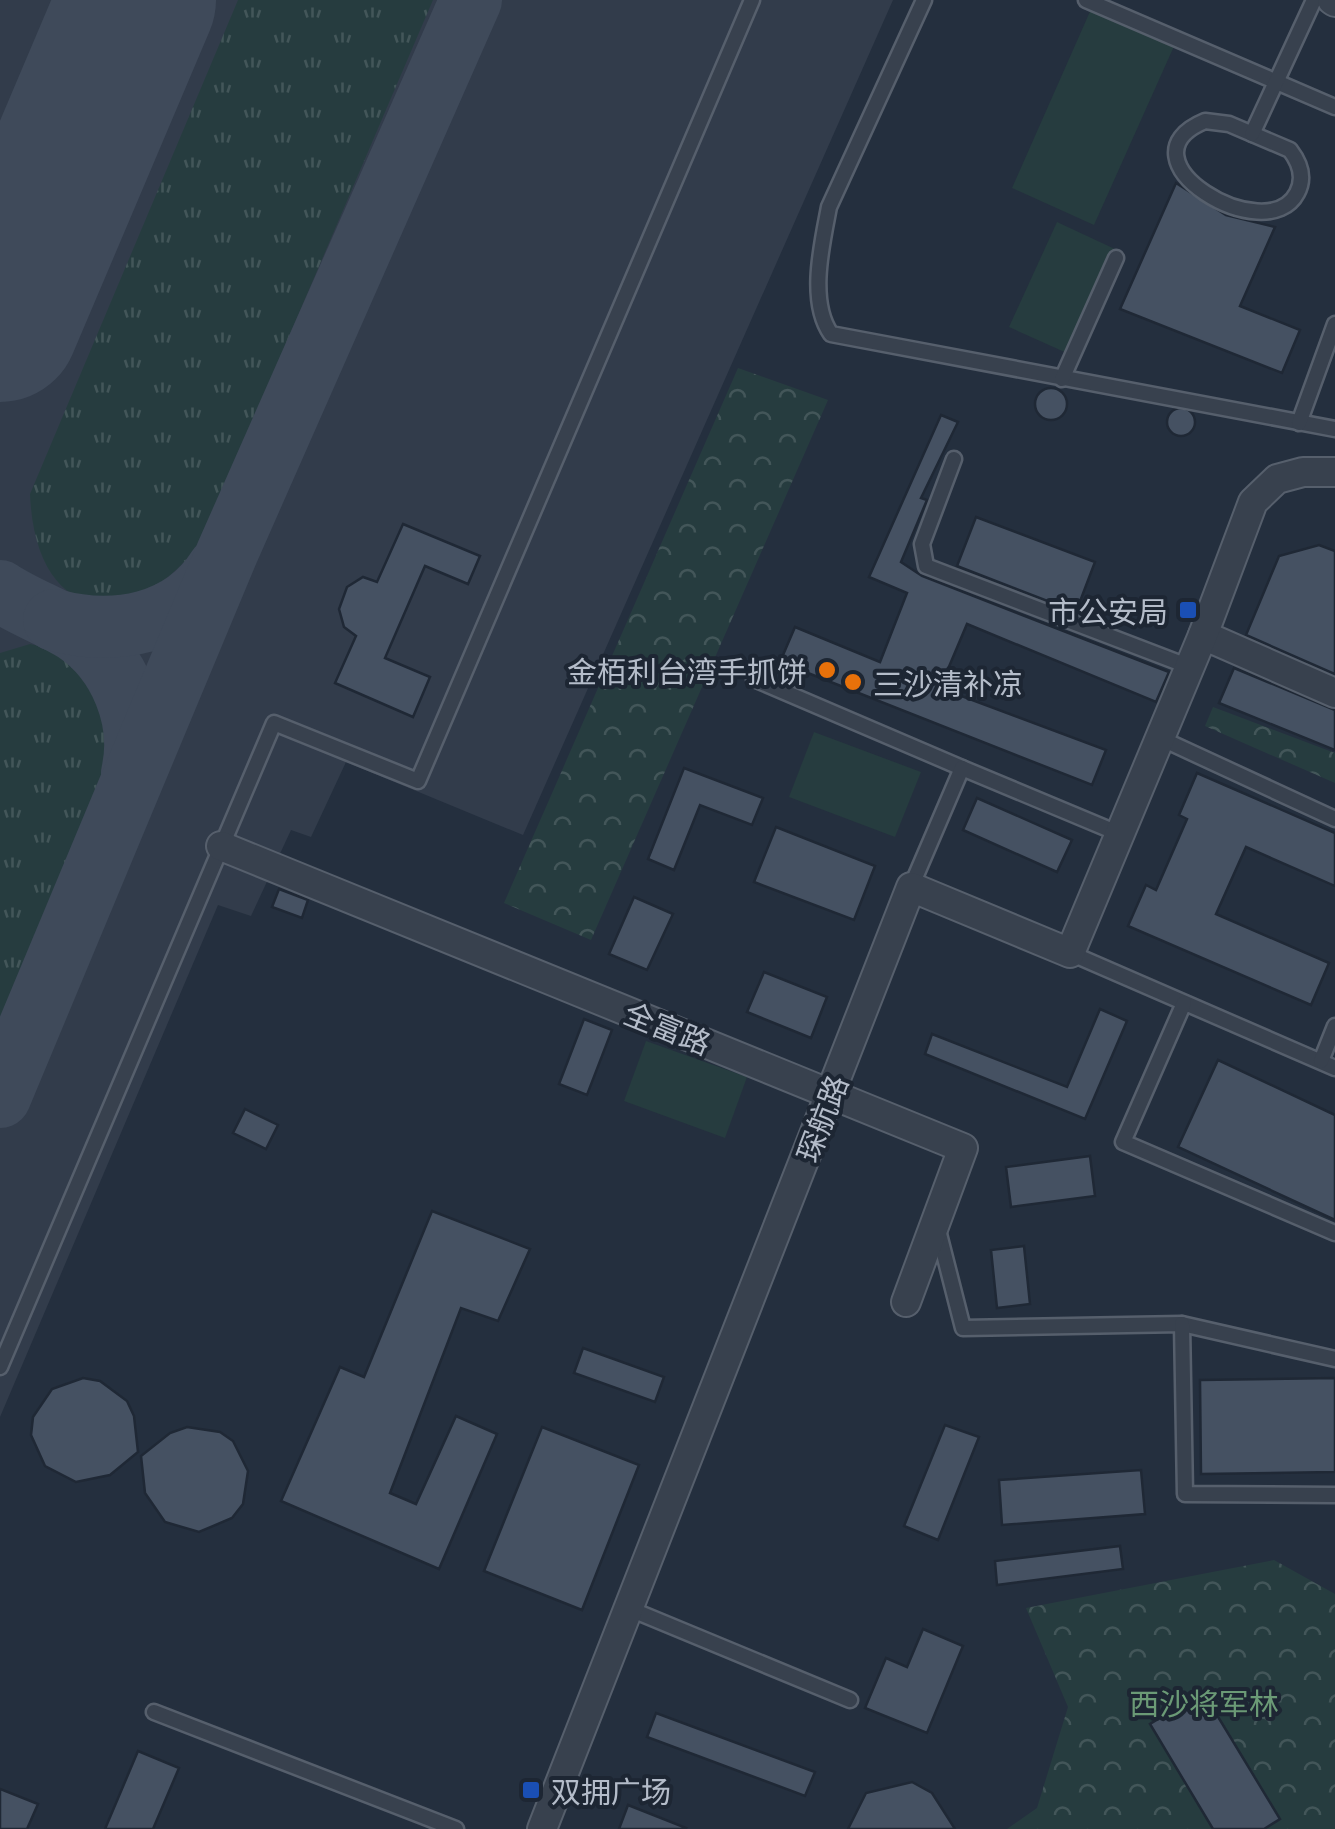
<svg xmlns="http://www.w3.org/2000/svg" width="1335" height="1829" viewBox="0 0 1335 1829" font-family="Commissioner,'Noto Sans SC',sans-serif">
<defs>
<pattern id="grass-tufts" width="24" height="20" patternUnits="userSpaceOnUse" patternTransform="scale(2.5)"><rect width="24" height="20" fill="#263c3f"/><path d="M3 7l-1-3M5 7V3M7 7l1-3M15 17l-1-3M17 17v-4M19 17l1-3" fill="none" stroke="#435659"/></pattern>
<pattern id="forest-crowns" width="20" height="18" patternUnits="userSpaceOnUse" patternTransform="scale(2.5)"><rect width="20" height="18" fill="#263c3f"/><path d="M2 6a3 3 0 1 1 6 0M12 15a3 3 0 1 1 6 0" fill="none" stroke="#435659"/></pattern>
</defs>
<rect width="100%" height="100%" fill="#242f3e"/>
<polygon fill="#323c4b" points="0,0 893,0 523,835 346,762 311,837 291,830 251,916 218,905 0,1417"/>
<g fill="url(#grass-tufts)">
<path d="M238 0H433L201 542C129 637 35 623 30 494Z"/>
<path d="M30 644C94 655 117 718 103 777L0 1020V653Z"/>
</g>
<g fill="url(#forest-crowns)">
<polygon points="738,368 828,400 591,940 504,903"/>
<polygon points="1213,707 1335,753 1335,783 1205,726"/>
<polygon points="1274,1560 1335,1594 1335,1829 1007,1829 1037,1808 1068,1707 1026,1608"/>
</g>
<g fill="#263c3f">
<polygon points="1092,7 1175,44 1094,225 1012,188"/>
<polygon points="1057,222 1117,250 1069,354 1009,327"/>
<polygon points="814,732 921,772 895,837 789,797"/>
<polygon points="646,1041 747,1077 725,1138 624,1101"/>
</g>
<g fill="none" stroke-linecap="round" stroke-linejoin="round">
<g stroke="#3f4a5a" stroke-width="62">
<path d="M0 591C24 607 51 616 75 631 120 661 144 720 132 773"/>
<path d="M54 620C114 636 182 625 218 568"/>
<polyline points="0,1097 227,553 471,0"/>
</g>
<polyline stroke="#3f4a5a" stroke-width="158" points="0,323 137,0"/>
</g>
<g fill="#455162" stroke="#1f2835" stroke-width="2.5">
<polygon points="1176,183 1226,215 1275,227 1240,306 1300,330 1282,373 1120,309"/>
<circle cx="1051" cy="404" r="16"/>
<circle cx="1181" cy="422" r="14"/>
<polygon points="941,415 958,422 921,498 927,500 901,562 922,576 1169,672 1156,702 967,624 940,688 1106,750 1092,785 780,662 795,627 880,662 907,593 869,577"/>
<polygon points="976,517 1095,562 1076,612 957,566"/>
<polygon points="403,524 480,556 468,584 425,566 385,658 430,677 413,717 335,683 356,636 344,627 339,609 347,587 363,577 377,582"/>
<polygon points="1319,545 1335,551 1335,674 1246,635 1279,556"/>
<polygon points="1234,668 1335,710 1335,750 1219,703"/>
<polygon points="684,768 763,798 752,825 700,805 674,870 648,859"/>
<polygon points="1197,773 1335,833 1335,886 1246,847 1216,914 1329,963 1311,1005 1128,926 1146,885 1156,890 1187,819 1179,815"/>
<polygon points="977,798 1072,840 1057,872 963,830"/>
<polygon points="776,827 875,866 854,920 754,882"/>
<polygon points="279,889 308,900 302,918 272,907"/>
<polygon points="634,897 673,914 647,970 609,954"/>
<polygon points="764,972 827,997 811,1038 747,1012"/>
<polygon points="1100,1009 1127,1021 1085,1119 925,1054 932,1034 1067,1087"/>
<polygon points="584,1019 612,1030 587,1095 559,1084"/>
<polygon points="1218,1060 1335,1115 1335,1220 1178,1147"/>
<polygon points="245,1109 278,1125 266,1149 233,1133"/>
<polygon points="1090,1156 1095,1196 1011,1207 1006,1167"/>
<polygon points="432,1211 530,1249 498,1321 461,1308 390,1493 416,1504 456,1416 497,1434 439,1569 281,1501 340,1367 364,1377"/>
<polygon points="1024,1246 1030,1304 997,1308 991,1250"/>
<polygon points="583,1348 664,1377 655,1402 574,1373"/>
<polygon points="83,1378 100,1381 127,1401 134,1416 138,1452 110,1475 76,1482 45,1466 31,1435 33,1417 52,1389"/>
<polygon points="1335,1378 1335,1472 1201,1474 1200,1380"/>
<polygon points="945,1425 979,1437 938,1540 904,1526"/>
<polygon points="187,1427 220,1432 233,1441 248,1471 243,1504 232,1518 199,1532 165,1522 145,1493 141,1456 170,1433"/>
<polygon points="542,1427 639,1465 582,1610 484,1571"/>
<polygon points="1141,1470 1145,1514 1002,1525 999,1480"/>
<polygon points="1120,1546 1123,1569 997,1585 995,1561"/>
<polygon points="923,1629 963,1646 927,1733 865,1708 886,1658 907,1667"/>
<polygon points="1203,1692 1280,1819 1264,1829 1213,1829 1150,1724"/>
<polygon points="656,1713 815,1772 805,1796 647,1737"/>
<polygon points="138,1751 179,1768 153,1829 105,1829"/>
<polygon points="912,1782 932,1793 955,1829 848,1829 866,1793"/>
<polygon points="0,1789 38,1804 27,1829 0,1829"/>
<polygon points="628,1805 686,1828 685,1829 619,1829"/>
</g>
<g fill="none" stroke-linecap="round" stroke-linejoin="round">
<defs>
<g id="service">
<path d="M924 0 829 207C822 244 808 301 831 334L1335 429"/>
<polyline points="1086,0 1335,107"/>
<path d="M1205 121 1229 124 1290 150C1300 163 1305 178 1297 193 1267 251 1113 159 1205 121Z"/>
<polyline points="1252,134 1314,0"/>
<polyline points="1062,379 1116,258"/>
<polyline points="1299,423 1335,324"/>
<polyline points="954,459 922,544 926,566 1190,667"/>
<polyline points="754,679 962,768"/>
<polyline points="1160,738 1335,819"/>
<polyline points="911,887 962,768 1120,834"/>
<polyline points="1070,953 1335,1068"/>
<polyline points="1184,1003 1123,1142 1335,1233"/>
<polyline points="1321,1061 1335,1026"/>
<polyline points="938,1230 963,1328 1182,1324 1335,1359"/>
<polyline points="1182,1324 1185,1494 1335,1495"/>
<polyline points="0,1367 274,723 418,781 752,0"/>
<polyline points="630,1609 850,1700"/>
<polyline points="154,1712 456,1829"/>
</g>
<g id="minor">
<polyline points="1332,0 1335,2"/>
<polyline points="1203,635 1335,693"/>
<polyline points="221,846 963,1148 906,1302"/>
<polyline points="542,1829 911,887 1070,953 1203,635 1253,502 1277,479 1303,472 1335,472"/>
</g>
</defs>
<use href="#service" stroke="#565f6c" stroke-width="19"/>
<use href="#minor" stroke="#565f6c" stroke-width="32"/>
<use href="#service" stroke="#38414e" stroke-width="14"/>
<use href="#minor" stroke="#38414e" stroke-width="28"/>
</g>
<g fill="#1a4fb4" stroke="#1d2633" stroke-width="4">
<rect x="1178" y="600" width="20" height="20" rx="5"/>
<rect x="521" y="1780" width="20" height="20" rx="5"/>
</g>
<g fill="#e8710a" stroke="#1d2633" stroke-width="4">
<circle cx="827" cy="670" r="10"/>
<circle cx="853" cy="682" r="10"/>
</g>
<g text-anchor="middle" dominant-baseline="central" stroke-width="8" stroke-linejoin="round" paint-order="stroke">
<g font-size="30" fill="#b4bcc9" stroke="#1d2633" text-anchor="end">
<text x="1168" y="610">市公安局</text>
<text x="807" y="670">金栢利台湾手抓饼</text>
<text x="873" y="682" text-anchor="start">三沙清补凉</text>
<text x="551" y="1790" text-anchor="start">双拥广场</text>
</g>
<g font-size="30" fill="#b4bcc9" stroke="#1d2633">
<text transform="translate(668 1027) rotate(22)">全富路</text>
<text transform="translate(821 1118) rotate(-69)">琛航路</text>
</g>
<g font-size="30" fill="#6b9a76" stroke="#1d2633">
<text x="1204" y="1702">西沙将军林</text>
</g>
</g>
</svg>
